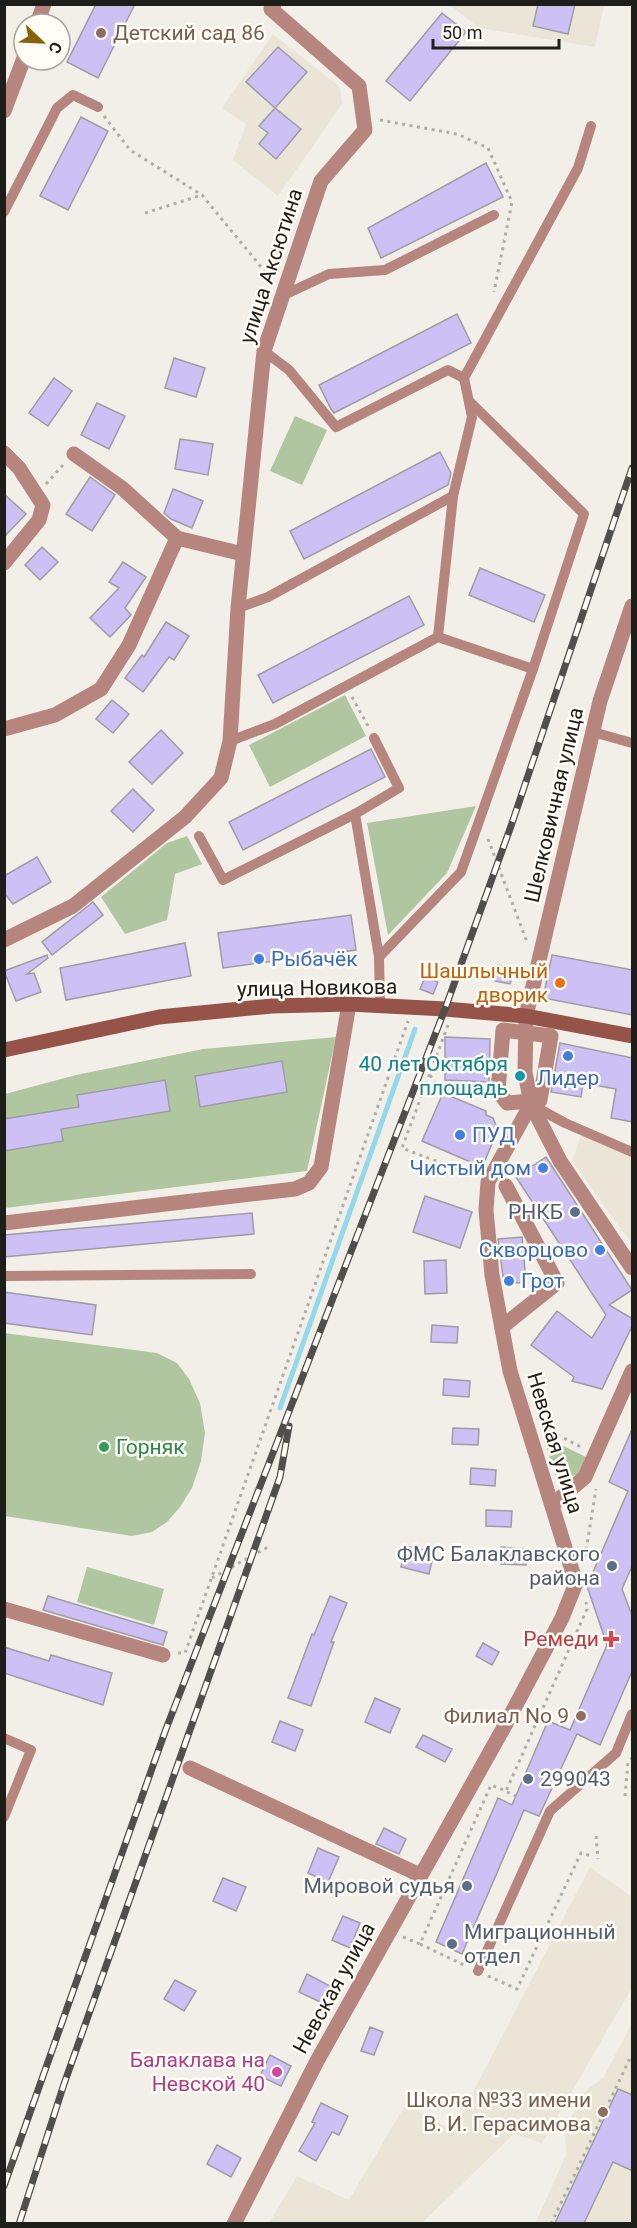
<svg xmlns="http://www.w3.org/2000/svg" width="637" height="2228" viewBox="0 0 637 2228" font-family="Roboto,sans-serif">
<rect width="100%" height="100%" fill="#f2efe8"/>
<g fill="#eae5d7">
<polygon points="450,5 604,5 595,47 479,28"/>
<polygon points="273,34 340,87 342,104 278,196 233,160 246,124 222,108"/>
<polygon points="582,1133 632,1155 632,1244 572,1161"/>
<polygon points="590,1867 632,1897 632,1988 542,2143 514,2134 422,2223 269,2223 297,2176 349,2200 406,2104 453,2131"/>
<polygon points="632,2023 632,2223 535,2224 566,2155 565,2130 583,2093 604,2077"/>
</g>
<g fill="#afc6a0">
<polygon points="295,416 327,430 302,485 270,471"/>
<polygon points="345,695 366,736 270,787 249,745"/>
<polygon points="476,806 447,873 388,935 367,823"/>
<polygon points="187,836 202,864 175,874 167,920 125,934 101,897 167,843"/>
<polygon points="336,1037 307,1171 5,1208 5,1094 76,1075 203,1049"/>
<polygon points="4,1333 157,1353 177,1363 189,1379 200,1403 205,1433 201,1461 192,1488 180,1507 167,1522 152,1532 132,1536 5,1516"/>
<polygon points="543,1436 586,1457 583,1473 557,1480"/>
<polygon points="87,1567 164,1589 154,1625 77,1602"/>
</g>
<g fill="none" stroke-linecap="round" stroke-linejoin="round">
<polyline stroke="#93d8eb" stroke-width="5" points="280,1408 415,1029"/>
</g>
<g fill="#cdc0f5" stroke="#9e9da3" stroke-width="1.5">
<polygon points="96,4 135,4 98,78 67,62"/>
<polygon points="538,4 575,4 568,34 533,26"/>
<polygon points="442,13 466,32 410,101 386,81"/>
<polygon points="278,47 307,72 275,108 246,82"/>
<polygon points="275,108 301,129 276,159 259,144 268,133 259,126"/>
<polygon points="81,117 108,131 68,210 40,196"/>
<polygon points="486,163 503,197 381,258 368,228"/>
<polygon points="457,314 471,343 334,413 331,409 319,385"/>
<polygon points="174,358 205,368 196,397 165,388"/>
<polygon points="54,378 72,391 48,426 29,413"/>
<polygon points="97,403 125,416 109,449 81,435"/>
<polygon points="180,439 213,444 208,475 175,469"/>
<polygon points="440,452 451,473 448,485 304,559 290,531"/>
<polygon points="90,477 115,495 92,531 66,514"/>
<polygon points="173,489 203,501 192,528 171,519 164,513"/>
<polygon points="4,494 26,514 4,537"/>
<polygon points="42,547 58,562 40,580 25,565"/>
<polygon points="123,562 146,577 125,608 131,615 110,637 90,618 119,588 109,582"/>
<polygon points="480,568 545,595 534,622 469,595"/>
<polygon points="409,596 424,625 273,703 258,675"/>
<polygon points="166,622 189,636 174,660 169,657 143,692 125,678 142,655 144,657"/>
<polygon points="112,700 129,714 113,733 96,719"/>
<polygon points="161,730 183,753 152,784 129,762"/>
<polygon points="371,749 385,777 243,850 229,822"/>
<polygon points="133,789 154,810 133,832 111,811"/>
<polygon points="37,857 51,882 13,904 4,893 4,876"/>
<polygon points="93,902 103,915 52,955 42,942"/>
<polygon points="351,915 356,950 223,968 218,933"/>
<polygon points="185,943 191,976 66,1000 60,968"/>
<polygon points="47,955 48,958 27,974 34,973 41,992 16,1001 4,971"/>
<polygon points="552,955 633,970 633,1015 543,998"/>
<polygon points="498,965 514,969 510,984 495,981"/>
<polygon points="425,977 438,982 433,994 420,989"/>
<polygon points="445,1037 490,1039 489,1082 445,1080"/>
<polygon points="560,1043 633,1058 633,1122 611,1118 616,1089 583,1083 581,1097 551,1092"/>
<polygon points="282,1061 287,1092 200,1107 195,1076"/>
<polygon points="165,1080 170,1111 61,1129 63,1141 4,1151 4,1119 79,1107 77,1095"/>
<polygon points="443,1093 486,1111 486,1115 493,1118 498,1130 482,1167 422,1141"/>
<polygon points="546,1157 632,1290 609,1305 633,1319 633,1324 602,1389 572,1381 574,1377 531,1345 557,1311 592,1338 606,1315 516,1177"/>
<polygon points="425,1196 472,1212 460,1248 413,1232"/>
<polygon points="252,1213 254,1234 4,1257 4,1235"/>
<polygon points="522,1237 526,1282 504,1284 498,1239"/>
<polygon points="446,1260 447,1293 425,1294 424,1261"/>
<polygon points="4,1292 96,1305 92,1335 4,1323"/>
<polygon points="432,1325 458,1327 457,1343 431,1342"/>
<polygon points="444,1379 470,1381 469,1397 443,1395"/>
<polygon points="633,1427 633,1564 622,1589 633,1618 633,1669 600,1745 577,1734 539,1816 524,1810 462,1954 436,1942 498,1798 512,1805 548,1721 570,1730 607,1645 587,1586 628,1491 609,1482"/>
<polygon points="453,1428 479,1429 478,1445 452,1444"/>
<polygon points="471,1468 496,1470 495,1486 470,1484"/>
<polygon points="486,1510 512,1511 511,1527 486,1526"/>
<polygon points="406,1546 434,1552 429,1574 401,1567"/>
<polygon points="501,1547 527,1549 526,1565 501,1564"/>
<polygon points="48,1596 167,1632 163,1645 43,1610"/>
<polygon points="330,1596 347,1603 331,1642 334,1642 311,1706 288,1698 312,1634 314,1635"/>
<polygon points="483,1643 499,1652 492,1665 476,1656"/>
<polygon points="4,1647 49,1661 51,1655 112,1673 103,1705 4,1673"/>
<polygon points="375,1698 400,1709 390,1733 365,1722"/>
<polygon points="280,1721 303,1730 295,1751 272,1742"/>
<polygon points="423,1735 452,1749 445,1762 416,1747"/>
<polygon points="384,1828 406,1839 399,1854 376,1844"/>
<polygon points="318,1848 339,1857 328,1882 308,1873"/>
<polygon points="223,1878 246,1887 236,1911 213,1901"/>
<polygon points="343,1916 360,1923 350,1948 332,1940"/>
<polygon points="307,1974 330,1986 322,2003 299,1992"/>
<polygon points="175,1980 196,1991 184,2011 164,1999"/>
<polygon points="370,2027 383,2032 374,2055 361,2051"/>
<polygon points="270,2055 291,2066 281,2086 260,2076"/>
<polygon points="618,2089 633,2095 633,2171 613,2162 584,2223 555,2223"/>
<polygon points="321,2103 348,2116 339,2135 332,2132 316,2161 299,2151 315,2123 312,2122"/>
<polygon points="217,2145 241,2158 231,2177 207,2164"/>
</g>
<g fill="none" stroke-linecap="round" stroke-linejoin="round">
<g stroke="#b0aea8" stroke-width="3" stroke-dasharray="3 4.5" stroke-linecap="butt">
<polyline points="104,116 130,150 202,195 271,279"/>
<polyline points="380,120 457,134 488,148 512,202 494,292"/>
<polyline points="145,213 202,195"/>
<polyline points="46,484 64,464"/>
<polyline points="352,697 368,726"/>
<polyline points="488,839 527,942"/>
<polyline points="448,1025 402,1148 475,1176"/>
<polyline points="430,1075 438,1087 484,1096"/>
<polyline points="544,1428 581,1447"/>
<polyline points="585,1557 596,1489"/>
<polyline points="212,1578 268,1547"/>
<polyline points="630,1612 632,1611"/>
<polyline points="178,1653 185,1653 408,1021"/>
<polyline points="507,1792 516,1796"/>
<polyline points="625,1796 628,1763 632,1758"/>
<polyline points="596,1836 598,1859"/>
<polyline points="403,1937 420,1944 491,1785 506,1791 587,1609 586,1602"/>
<polyline points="420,1944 466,1966"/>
<polyline points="488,1976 517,1989 581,1853 592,1856"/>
<polyline points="551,2224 631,2056 632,2056"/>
</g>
<g stroke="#b6867e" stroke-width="10">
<polyline points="4,212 57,108 73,95 98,107"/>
<polyline points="284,295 329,274 385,270 494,215"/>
<polyline points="264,351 289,370 336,427 448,370 464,378 578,168 591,126"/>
<polyline points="238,608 268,597 453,496"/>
<polyline points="438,637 453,496 472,417 464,378"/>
<polyline points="593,732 632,743"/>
<polyline points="230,741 275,724 438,637 533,669"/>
<polyline points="355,814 379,957 380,1006"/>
<polyline points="199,836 223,880 355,814 399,788 374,738"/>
<polyline points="379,957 461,872 533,669 584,514 469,401"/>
<polyline points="532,1105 565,1123 632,1152"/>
<polyline points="4,1276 251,1274"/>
<polyline points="4,1738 31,1750 4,1817"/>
<polyline points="478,1971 550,1811 616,1753 632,1714"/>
</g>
<g stroke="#b6867e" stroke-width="15">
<polyline points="37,24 44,4"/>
<polyline points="4,111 24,58"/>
<polyline points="4,453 19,468 43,505 39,520 4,563"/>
<polyline points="74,454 122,488 177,538 243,554"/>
<polyline points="4,729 55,715 101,689 129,645 177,538"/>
<polyline points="4,940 73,906 185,817 221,778 230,741 238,608 264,351 321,181 365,130 359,86 271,9 274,4"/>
<polyline points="526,1016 525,1072 531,1104 560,1161 632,1268"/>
<polygon points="503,1030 551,1036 540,1100 507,1103 498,1091"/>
<polyline points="4,1223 295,1189 309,1183 321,1167 349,1004"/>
<polyline points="502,1327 557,1283 506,1186"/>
<polyline points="552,1505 585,1477 632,1371"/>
<polyline points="4,1609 163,1655"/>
<polyline points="190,1768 420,1875"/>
<polyline points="234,2224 317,2061 508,1720 562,1618 576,1583 510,1371 492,1275 486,1210 488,1182 531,1104"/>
</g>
<polyline stroke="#b6867e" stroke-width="15" points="526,1016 600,701 632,606"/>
<polyline stroke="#965349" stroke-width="15" points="4,1050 159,1017 272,1006 349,1004 445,1009 526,1016 632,1036"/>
<defs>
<g id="rail">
<polyline points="4,2186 166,1729 445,1009 511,826 632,468"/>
<polyline points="19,2224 64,2084 280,1477 289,1426"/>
</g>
</defs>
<use href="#rail" stroke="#504f4b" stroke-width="7"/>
<use href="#rail" stroke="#fffdf5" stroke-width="4.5" stroke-dasharray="14" stroke-linecap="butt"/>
</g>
<g fill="#8d6e63" stroke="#fffdf5" stroke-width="2">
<circle cx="101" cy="33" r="6"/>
<circle cx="581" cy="1716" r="6"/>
<circle cx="603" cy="2112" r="6"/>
</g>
<g fill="#3f7fe0" stroke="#fffdf5" stroke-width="2">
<circle cx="259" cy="959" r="6"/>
<circle cx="568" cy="1056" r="6"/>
<circle cx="460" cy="1135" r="6"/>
<circle cx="543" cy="1168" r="6"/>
<circle cx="600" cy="1250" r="6"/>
<circle cx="509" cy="1281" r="6"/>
</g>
<circle fill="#e8710a" stroke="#fffdf5" stroke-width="2" cx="560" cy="983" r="6"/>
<circle fill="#0f9aa8" stroke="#fffdf5" stroke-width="2" cx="520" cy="1076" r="6"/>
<g fill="#5c6f8a" stroke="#fffdf5" stroke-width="2">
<circle cx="575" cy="1212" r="6"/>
<circle cx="612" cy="1566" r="6"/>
<circle cx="528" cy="1779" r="6"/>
<circle cx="467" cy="1886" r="6"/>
<circle cx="452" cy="1944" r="6"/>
</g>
<circle fill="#2e9e5b" stroke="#fffdf5" stroke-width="2" cx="104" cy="1447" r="6"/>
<path fill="#e0444e" stroke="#fffdf5" stroke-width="2" d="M608 1630h6v6h6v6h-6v6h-6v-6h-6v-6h6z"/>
<circle fill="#d1479c" stroke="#fffdf5" stroke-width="2" cx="277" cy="2072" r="6"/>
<g text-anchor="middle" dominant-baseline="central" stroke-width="5" stroke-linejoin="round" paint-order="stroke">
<g font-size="21" fill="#785e54" stroke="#fffdf5" text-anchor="end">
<text x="113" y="33" text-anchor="start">Детский сад 86</text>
<text x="569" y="1716">Филиал No 9</text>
<text x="591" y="2100">Школа №33 имени<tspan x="591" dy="24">В. И. Герасимова</tspan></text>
</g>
<g font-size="21" fill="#1d1d1a" stroke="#fffdf5">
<text transform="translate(271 266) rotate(-72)">улица Аксютина</text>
<text transform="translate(554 805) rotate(-77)">Шелковичная улица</text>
<text transform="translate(317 988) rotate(-1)">улица Новикова</text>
<text transform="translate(555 1443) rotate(73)">Невская улица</text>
<text transform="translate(334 1988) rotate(-61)">Невская улица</text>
</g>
<g font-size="21" fill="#366cbe" stroke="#fffdf5" text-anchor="start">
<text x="271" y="959">Рыбачёк</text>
<text x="568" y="1078" text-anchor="middle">Лидер</text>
<text x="472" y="1135">ПУД</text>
<text x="531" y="1168" text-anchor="end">Чистый дом</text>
<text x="588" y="1250" text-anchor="end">Скворцово</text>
<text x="521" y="1281">Грот</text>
</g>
<g font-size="21" fill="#c56008" stroke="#fffdf5" text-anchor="end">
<text x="548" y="971">Шашлычный<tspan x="548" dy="24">дворик</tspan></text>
</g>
<g font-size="21" fill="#0d838f" stroke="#fffdf5" text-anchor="end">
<text x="508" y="1064">40 лет Октября<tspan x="508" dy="24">площадь</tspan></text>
</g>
<g font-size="21" fill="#4e5e75" stroke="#fffdf5" text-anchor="end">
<text x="563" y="1212">РНКБ</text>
<text x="600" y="1554">ФМС Балаклавского<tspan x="600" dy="24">района</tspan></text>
<text x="540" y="1779" text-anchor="start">299043</text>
<text x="455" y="1886">Мировой судья</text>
<text x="464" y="1932" text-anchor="start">Миграционный<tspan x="464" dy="24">отдел</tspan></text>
</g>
<g font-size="21" fill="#27864d" stroke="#fffdf5" text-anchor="start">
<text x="116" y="1447">Горняк</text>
</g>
<g font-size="21" fill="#be3a42" stroke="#fffdf5" text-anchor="end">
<text x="599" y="1639">Ремеди</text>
</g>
<g font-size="21" fill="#b23c85" stroke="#fffdf5" text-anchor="end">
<text x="265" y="2060">Балаклава на<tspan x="265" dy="24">Невской 40</tspan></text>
</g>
</g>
<rect width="637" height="2228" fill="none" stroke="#1d1d1a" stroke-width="12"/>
<g transform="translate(42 42) rotate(113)"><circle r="28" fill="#fffdf5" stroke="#a5a39d" stroke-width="1.5"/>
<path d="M0-4.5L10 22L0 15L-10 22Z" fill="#886200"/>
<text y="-9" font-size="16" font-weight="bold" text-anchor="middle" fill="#1d1d1a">С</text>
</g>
<path d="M433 39v9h126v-9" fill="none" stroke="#1d1d1a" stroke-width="3"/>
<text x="442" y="39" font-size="18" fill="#1d1d1a" stroke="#fffdf5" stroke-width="4.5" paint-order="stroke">50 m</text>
</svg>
